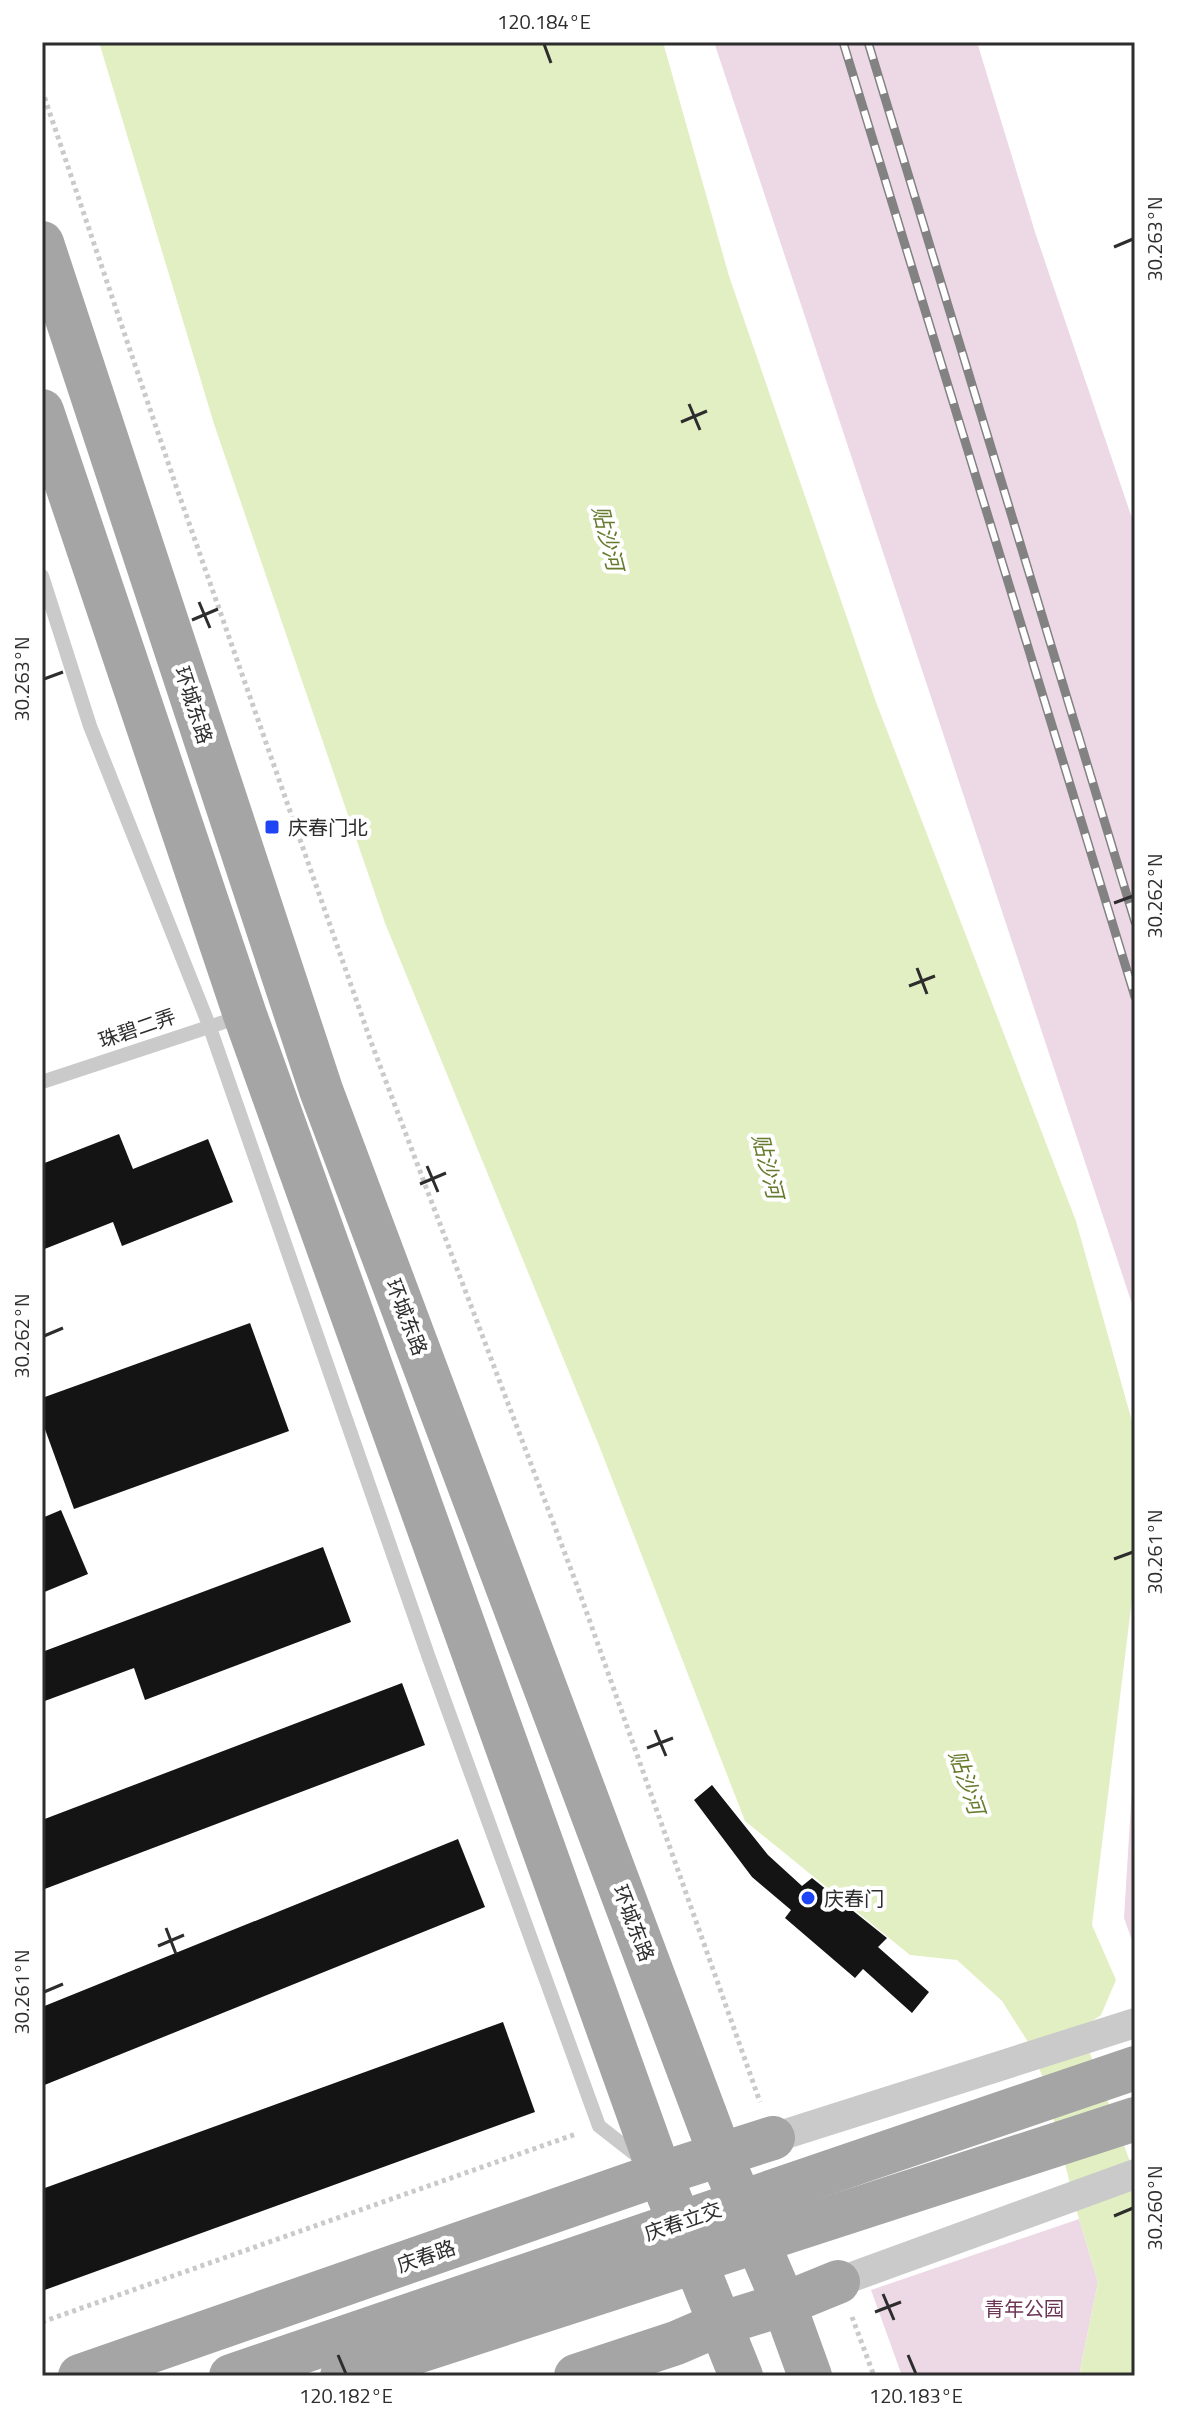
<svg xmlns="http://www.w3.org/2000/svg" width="1177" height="2418" viewBox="0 0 1177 2418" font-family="'Titillium Web','Noto Sans SC',sans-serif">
<rect width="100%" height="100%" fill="#fff"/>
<g fill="#edd9e6">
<polygon points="714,42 977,42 1035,232 1135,527 1135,1313"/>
<polygon points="1135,1738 1135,1949 1124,1918"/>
<polygon points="1079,2219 1098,2282 1079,2376 902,2376 871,2290"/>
</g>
<polygon fill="#e2efc3" points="99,42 663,42 729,276 876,702 1076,1221 1135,1432 1135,1575 1092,1925 1116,1980 1101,2015 1081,2029 1135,2175 1135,2376 1079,2376 1098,2282 1079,2219 1043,2078 1030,2045 1002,2001 957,1960 910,1955 745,1821 600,1448 385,923 214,424"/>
<g fill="#141414">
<polygon points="119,1134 133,1169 208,1139 233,1202 122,1246 113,1222 42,1250 42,1164"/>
<polygon points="250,1323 289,1431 74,1509 42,1421 42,1398"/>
<polygon points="61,1510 88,1574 42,1593 42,1518"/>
<polygon points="323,1547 351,1622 145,1700 134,1668 42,1702 42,1652"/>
<polygon points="402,1683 425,1745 42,1890 42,1820"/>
<polygon points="712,1785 768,1855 802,1886 812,1878 887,1938 878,1947 929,1992 912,2013 863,1969 855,1978 785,1918 791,1910 752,1877 694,1800"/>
<polygon points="458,1839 485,1907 42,2086 42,2007"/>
<polygon points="503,2022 535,2112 42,2291 42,2189"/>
</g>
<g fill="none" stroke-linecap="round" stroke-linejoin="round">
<g stroke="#cacaca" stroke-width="5" stroke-dasharray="4 4" stroke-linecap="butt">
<polyline points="42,90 176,486 371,1042 578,1588 760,2102"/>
<polyline points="852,2317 874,2376"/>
<polyline points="42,2322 576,2134"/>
</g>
<g stroke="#cacaca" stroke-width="14">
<polyline points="42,576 90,726 209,1025 429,1658 599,2126 640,2158"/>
<polyline points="42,1082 239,1017"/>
</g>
<g stroke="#cacaca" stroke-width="30">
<polyline points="773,2138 1135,2023"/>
<polyline points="838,2282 1135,2174"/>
</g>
<g stroke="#a5a5a5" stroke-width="44">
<polyline points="42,243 321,1090 720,2154 784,2304 810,2376"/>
<polyline points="42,411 245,1015 660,2174 741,2376"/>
<polyline points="80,2376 660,2174 773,2138"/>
<polyline points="576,2376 676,2343 720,2324 784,2304 838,2282"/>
</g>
<defs>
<g id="rail">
<polyline points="843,42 1135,997"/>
<polyline points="868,42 1135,922"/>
</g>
</defs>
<use href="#rail" stroke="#828282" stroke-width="9"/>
<use href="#rail" stroke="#fff" stroke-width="6" stroke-dasharray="18" stroke-linecap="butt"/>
<g stroke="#a5a5a5" stroke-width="44">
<polyline points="231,2376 1135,2068"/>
<polyline points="342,2376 1135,2119"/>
</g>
</g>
<path fill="none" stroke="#2d2d2d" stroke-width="3" d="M544 44 551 63M1114 247 1133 239M689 404 700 430M681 422 707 411M199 602 210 628M192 620 218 609M44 679 63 672M1114 903 1133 896M917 968 927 994M909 986 935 976M427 1166 438 1192M420 1184 446 1173M44 1336 63 1328M1114 1559 1133 1552M655 1730 666 1756M647 1748 673 1738M166 1928 176 1954M158 1946 184 1935M44 1992 63 1984M1114 2216 1133 2208M883 2294 894 2320M875 2312 901 2302M338 2355 346 2374M908 2355 916 2374"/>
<g fill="#1d45f6" stroke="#fff" stroke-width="3">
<rect x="264" y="819" width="16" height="16" rx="4"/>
<circle cx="808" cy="1898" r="8"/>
</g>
<g text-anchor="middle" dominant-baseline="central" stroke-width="8" stroke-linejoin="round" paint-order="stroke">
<g font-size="20" fill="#2d2d2d" stroke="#fff">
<text transform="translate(194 705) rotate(72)">环城东路</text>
<text transform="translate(137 1028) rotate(-19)">珠碧二弄</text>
<text transform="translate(407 1317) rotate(69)">环城东路</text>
<text transform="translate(634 1923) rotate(69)">环城东路</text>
<text transform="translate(683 2221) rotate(-19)">庆春立交</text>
<text transform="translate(426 2256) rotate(-19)">庆春路</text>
</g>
<g font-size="20" fill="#2d2d2d" stroke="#fff" text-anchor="start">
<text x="288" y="827">庆春门北</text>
<text x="824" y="1898">庆春门</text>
</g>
<g font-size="20" fill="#6d3656" stroke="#fff">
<text x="1024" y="2308">青年公园</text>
</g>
<g font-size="22" font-style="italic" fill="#667c2d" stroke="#fff">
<text transform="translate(608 538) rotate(76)">贴沙河</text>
<text transform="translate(768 1166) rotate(76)">贴沙河</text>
<text transform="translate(967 1782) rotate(71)">贴沙河</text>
</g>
</g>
<rect width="1177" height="2418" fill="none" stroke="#ffffff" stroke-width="88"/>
<rect x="44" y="44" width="1089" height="2330" fill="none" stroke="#2d2d2d" stroke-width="3"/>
<g font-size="20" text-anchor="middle" fill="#2d2d2d">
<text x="544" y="29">120.184°E</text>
<text transform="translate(1155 239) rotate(-90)" y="7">30.263°N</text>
<text transform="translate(22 679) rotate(-90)" y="7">30.263°N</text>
<text transform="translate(1155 896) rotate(-90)" y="7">30.262°N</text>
<text transform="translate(22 1336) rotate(-90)" y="7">30.262°N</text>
<text transform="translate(1155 1552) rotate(-90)" y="7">30.261°N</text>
<text transform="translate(22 1992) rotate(-90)" y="7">30.261°N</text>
<text transform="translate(1155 2208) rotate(-90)" y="7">30.260°N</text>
<text x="346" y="2403">120.182°E</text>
<text x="916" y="2403">120.183°E</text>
</g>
</svg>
